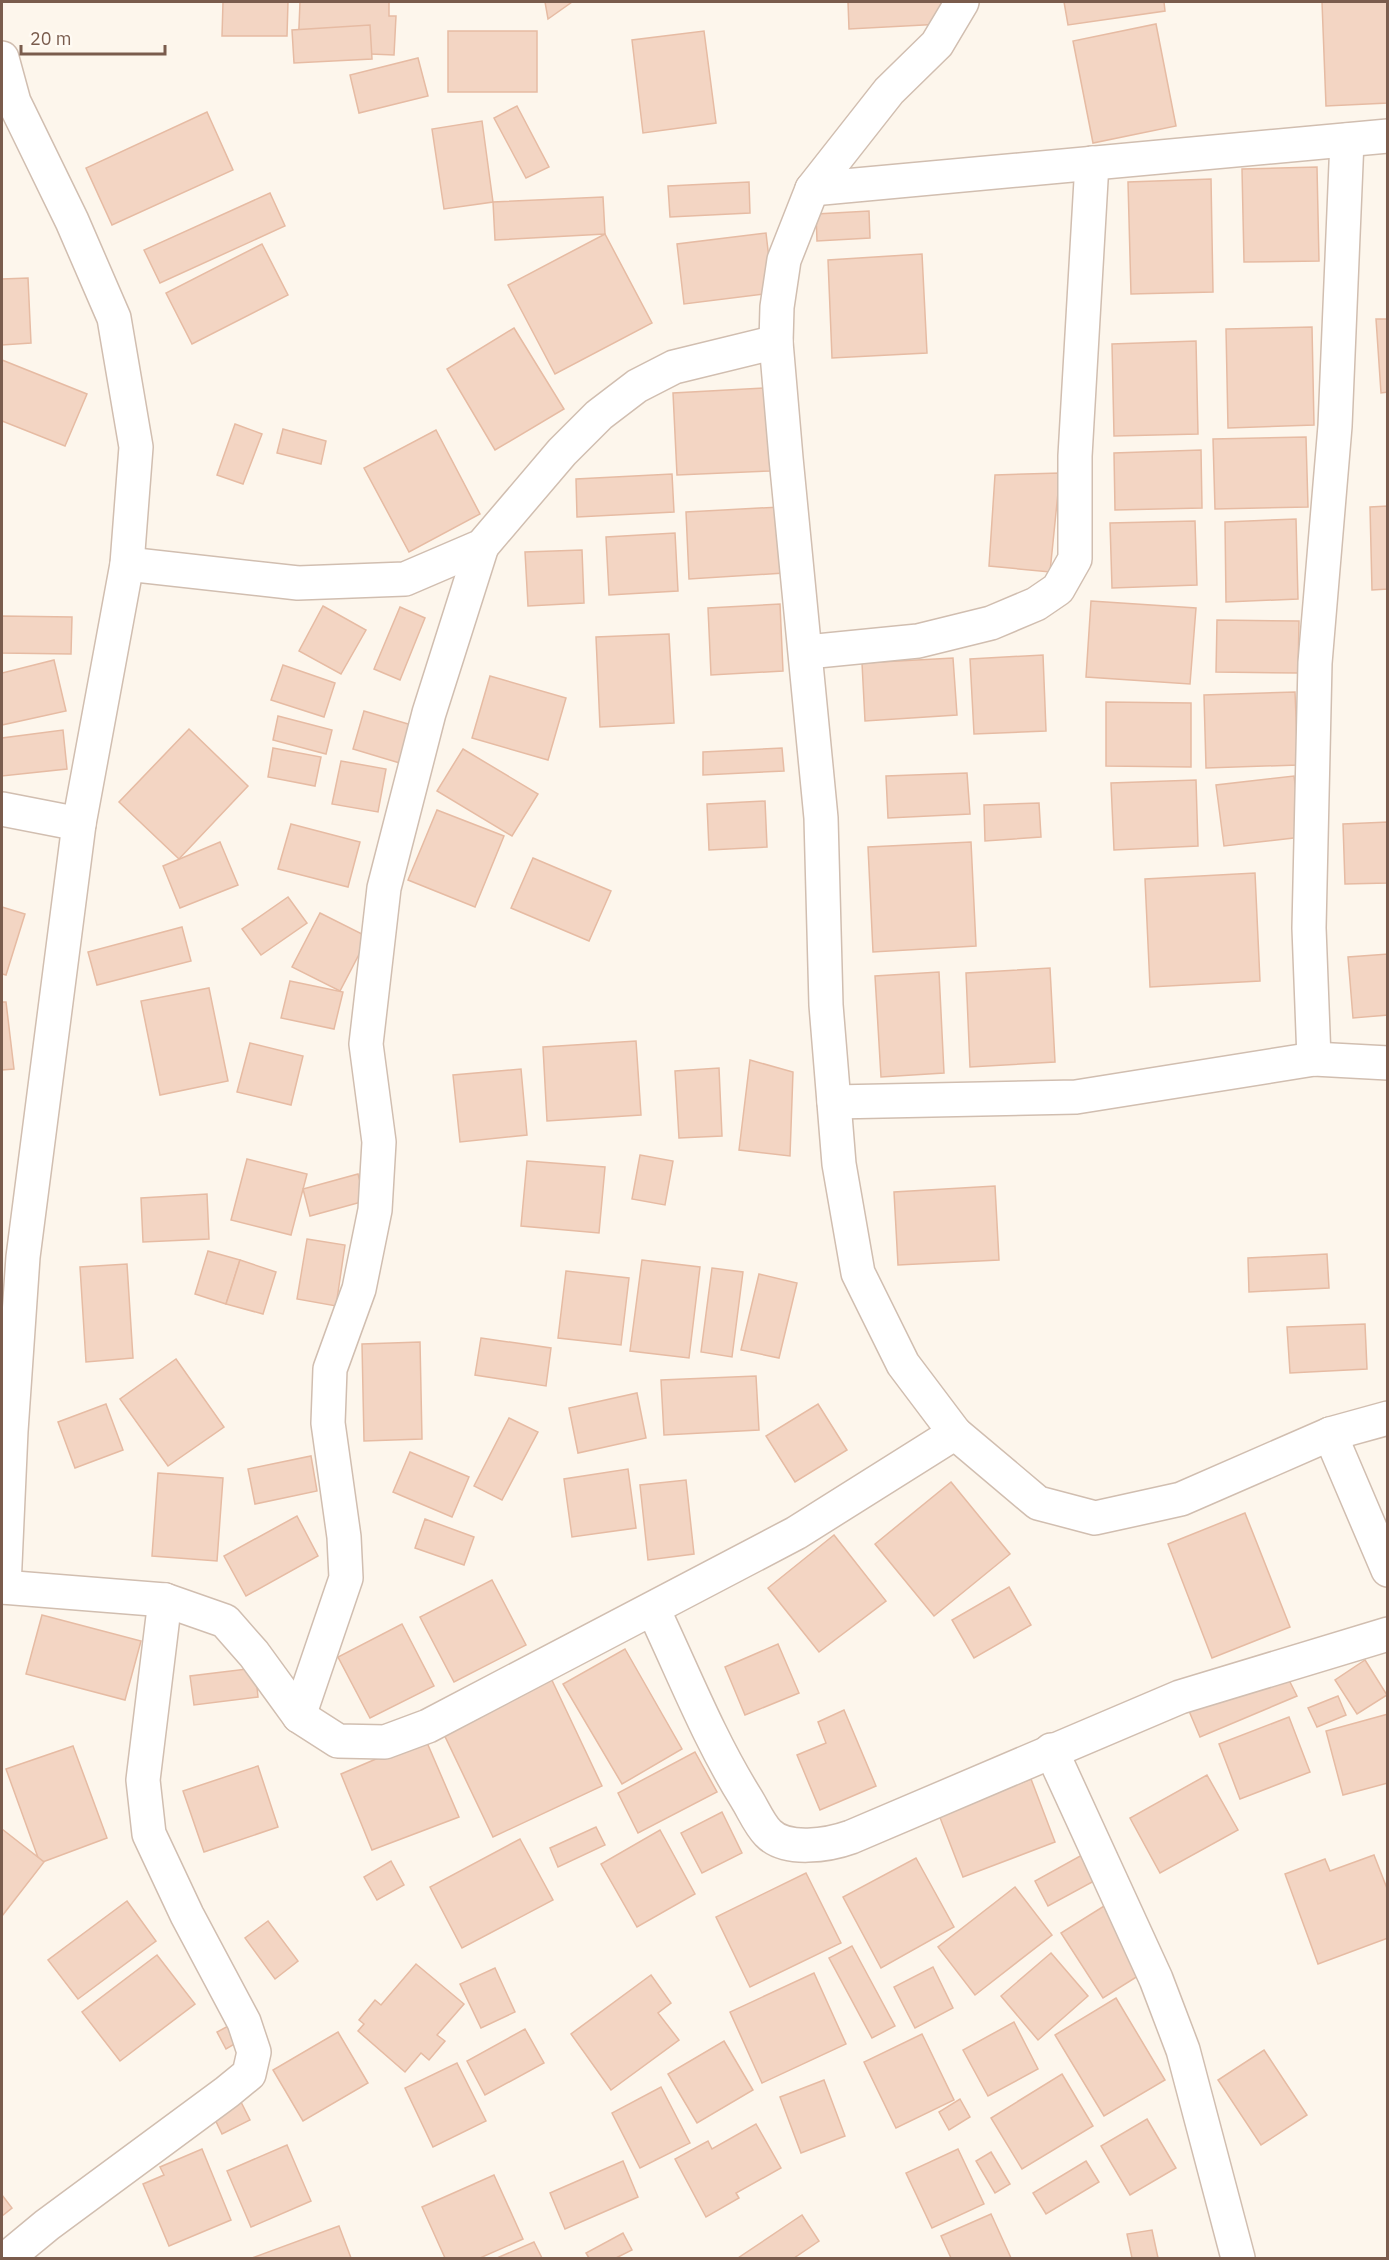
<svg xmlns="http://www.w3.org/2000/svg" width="1389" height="2260" viewBox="0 0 1389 2260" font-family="'IBM Plex Sans',sans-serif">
<rect width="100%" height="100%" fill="#fdf6ec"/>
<g fill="#f3d5c3" stroke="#e6bba3" stroke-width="1.5">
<polygon points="223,2 288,2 287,36 222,36"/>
<polygon points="300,2 389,2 389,16 396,16 394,55 298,51"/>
<polygon points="545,2 572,2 548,19"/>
<polygon points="848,2 941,2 942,24 849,29"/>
<polygon points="1064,2 1164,2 1165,11 1068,25"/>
<polygon points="1322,2 1388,2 1388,103 1326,106"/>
<polygon points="1156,24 1176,126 1093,143 1073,41"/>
<polygon points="370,25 372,59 294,63 292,30"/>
<rect x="448" y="31" width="89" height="61"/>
<polygon points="704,31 716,123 643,133 632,40"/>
<polygon points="418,58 428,96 359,113 350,75"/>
<polygon points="517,106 549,167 526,178 494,118"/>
<polygon points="207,112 233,170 112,225 86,168"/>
<polygon points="482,121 493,202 444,209 432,129"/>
<polygon points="1317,167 1319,261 1244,262 1242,169"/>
<polygon points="1211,179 1213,292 1131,294 1128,182"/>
<polygon points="749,182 750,213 670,217 668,186"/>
<polygon points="270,193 285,226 160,283 144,250"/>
<polygon points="603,197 605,234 495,240 493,202"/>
<polygon points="869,211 870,238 817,241 816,214"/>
<polygon points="766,233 773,293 684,304 677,244"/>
<polygon points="605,234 652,323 555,374 508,285"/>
<polygon points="262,244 288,295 192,344 166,293"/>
<polygon points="922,254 927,353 832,358 828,260"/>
<polygon points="28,278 31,343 2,345 2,279"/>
<polygon points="1376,319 1388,319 1388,392 1381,393"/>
<polygon points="1312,327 1314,425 1228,428 1226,329"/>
<polygon points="514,328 564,409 495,450 447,369"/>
<polygon points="1196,341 1198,434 1114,436 1112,344"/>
<polygon points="2,360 87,394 65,446 2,421"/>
<polygon points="766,388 770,471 677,475 673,393"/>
<polygon points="235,424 262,434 243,484 217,475"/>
<polygon points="283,429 326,441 321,464 277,453"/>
<polygon points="436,430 480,514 409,552 364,468"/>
<polygon points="1306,437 1308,507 1215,509 1213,439"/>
<polygon points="1201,450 1202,508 1115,510 1114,453"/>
<polygon points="1060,473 1050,572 989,566 995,475"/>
<polygon points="672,474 674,512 577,517 576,479"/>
<polygon points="1388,506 1388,589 1372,590 1370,507"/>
<polygon points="780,507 784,573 689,579 686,512"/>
<polygon points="1296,519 1298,599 1226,602 1225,522"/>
<polygon points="1195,521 1197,585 1112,588 1110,523"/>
<polygon points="675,533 678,591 609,595 606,537"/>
<polygon points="582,550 584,603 528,606 525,552"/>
<polygon points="1091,601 1196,608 1190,684 1086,677"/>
<polygon points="780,604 783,671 711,675 708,608"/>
<polygon points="323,606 366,630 341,674 299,651"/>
<polygon points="400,607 425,618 400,680 374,669"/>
<polygon points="2,616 72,617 71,654 2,653"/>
<polygon points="1217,620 1299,621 1298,673 1216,672"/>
<polygon points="669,634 674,723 600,727 596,637"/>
<polygon points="1043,655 1046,731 974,734 970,659"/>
<polygon points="953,658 957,715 865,721 862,663"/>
<polygon points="54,660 66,711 2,725 2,673"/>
<polygon points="283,665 335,683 324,717 271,700"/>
<polygon points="490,676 566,698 548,760 472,738"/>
<polygon points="1295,692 1298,765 1206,768 1204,695"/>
<polygon points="1106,702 1191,703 1191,767 1106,766"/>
<polygon points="364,711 415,726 403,764 353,749"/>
<polygon points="278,716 332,730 326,754 273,740"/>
<polygon points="189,729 248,786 179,859 119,802"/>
<polygon points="63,730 67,769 2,776 2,738"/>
<polygon points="273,748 321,757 315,786 268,777"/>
<polygon points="782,748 784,771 703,775 703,752"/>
<polygon points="463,749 538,794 512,836 437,791"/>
<polygon points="341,761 386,769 378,812 332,804"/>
<polygon points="967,773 970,814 888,818 886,776"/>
<polygon points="1294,776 1302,837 1224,846 1216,785"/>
<polygon points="1196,780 1198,846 1114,850 1111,783"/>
<polygon points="765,801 767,847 709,850 707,804"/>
<polygon points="1039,803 1041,837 985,841 984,805"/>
<polygon points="437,810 504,836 475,907 408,880"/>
<polygon points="1388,822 1388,883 1345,884 1343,824"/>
<polygon points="291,824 360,842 348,887 278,869"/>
<polygon points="220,842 238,885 180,908 163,866"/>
<polygon points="971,842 976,946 873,952 868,847"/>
<polygon points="533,858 611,891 589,941 511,908"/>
<polygon points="1255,873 1260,981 1150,987 1145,879"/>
<polygon points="288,897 307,923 261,955 242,929"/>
<polygon points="2,907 25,914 6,975 2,974"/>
<polygon points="320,913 368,937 340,991 292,967"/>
<polygon points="182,927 191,961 97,985 88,952"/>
<polygon points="1388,954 1388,1015 1353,1018 1348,957"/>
<polygon points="1050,968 1055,1062 970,1067 966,973"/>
<polygon points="939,972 944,1073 881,1077 875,976"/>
<polygon points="290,981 343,992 334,1029 281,1018"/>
<polygon points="209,988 228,1081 160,1095 141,1001"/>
<polygon points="2,1002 6,1002 14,1069 2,1070"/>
<polygon points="636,1041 641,1115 547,1121 543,1047"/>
<polygon points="250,1043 303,1056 291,1105 237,1092"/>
<polygon points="750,1060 793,1072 790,1156 739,1150"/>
<polygon points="719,1068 722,1136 679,1138 675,1071"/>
<polygon points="521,1069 527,1135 460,1142 453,1075"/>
<polygon points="640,1155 673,1161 665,1205 632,1199"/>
<polygon points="247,1159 307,1174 291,1235 231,1220"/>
<polygon points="527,1161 605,1167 599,1233 521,1226"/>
<polygon points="358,1174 365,1201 310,1216 303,1189"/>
<polygon points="995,1186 999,1260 898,1265 894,1192"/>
<polygon points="207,1194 209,1239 143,1242 141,1198"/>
<polygon points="307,1239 345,1245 336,1306 297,1299"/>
<polygon points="208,1251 240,1260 226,1304 195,1294"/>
<polygon points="1327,1254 1329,1288 1249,1292 1248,1258"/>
<polygon points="240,1260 276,1272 263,1314 226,1304"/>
<polygon points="642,1260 700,1267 689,1358 630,1351"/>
<polygon points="127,1264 133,1358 86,1362 80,1267"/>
<polygon points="712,1268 743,1272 732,1357 701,1352"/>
<polygon points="566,1271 629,1278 621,1345 558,1338"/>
<polygon points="759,1274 797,1283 779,1358 741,1350"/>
<polygon points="1365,1324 1367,1369 1290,1373 1287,1327"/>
<polygon points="481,1338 551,1348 546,1386 475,1375"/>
<polygon points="420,1342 422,1439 364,1441 362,1344"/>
<polygon points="176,1359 224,1427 168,1466 120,1399"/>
<polygon points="756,1376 759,1430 664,1435 661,1380"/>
<polygon points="637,1393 646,1438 578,1453 569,1408"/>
<polygon points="106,1404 123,1450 75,1468 58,1422"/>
<polygon points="818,1404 847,1450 795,1482 766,1436"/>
<polygon points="509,1418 538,1432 502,1500 474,1486"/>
<polygon points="410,1452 469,1477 452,1517 393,1492"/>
<polygon points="311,1456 317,1491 255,1504 248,1469"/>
<polygon points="628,1469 636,1528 572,1537 564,1479"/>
<polygon points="158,1473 223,1478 217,1561 152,1556"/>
<polygon points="686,1480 694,1554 648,1560 640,1485"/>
<polygon points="951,1482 1010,1554 934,1616 875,1544"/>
<polygon points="1245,1513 1290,1627 1212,1658 1168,1544"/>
<polygon points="297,1516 318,1556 246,1596 224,1556"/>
<polygon points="425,1519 474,1537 464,1565 415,1548"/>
<polygon points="834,1535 886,1601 819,1652 768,1588"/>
<polygon points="492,1580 526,1645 454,1682 420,1617"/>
<polygon points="1009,1587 1031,1625 974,1658 952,1620"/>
<polygon points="42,1615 141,1641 125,1700 26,1674"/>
<polygon points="402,1624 434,1686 370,1718 338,1657"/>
<polygon points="778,1644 799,1693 745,1715 725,1667"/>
<polygon points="625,1649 682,1749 622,1784 563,1684"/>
<polygon points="1365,1660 1387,1695 1357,1714 1335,1680"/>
<polygon points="255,1668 258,1697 194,1705 190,1676"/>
<polygon points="549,1674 602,1786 493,1837 440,1726"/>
<polygon points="1289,1680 1297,1696 1200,1737 1189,1711"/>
<polygon points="1338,1696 1346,1715 1317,1727 1308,1708"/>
<polygon points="844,1710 876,1786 820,1810 797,1755 826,1743 818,1722"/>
<polygon points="1388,1714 1388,1783 1343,1795 1326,1731"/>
<polygon points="1289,1717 1310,1772 1240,1799 1219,1744"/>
<polygon points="425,1738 459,1817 372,1850 341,1774"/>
<polygon points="73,1746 107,1838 40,1863 6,1769"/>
<polygon points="695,1752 717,1792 638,1833 618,1793"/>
<polygon points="258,1766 278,1827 204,1852 183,1791"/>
<polygon points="1207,1775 1238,1830 1160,1873 1130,1818"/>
<polygon points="1031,1779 1055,1842 963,1877 939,1815"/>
<polygon points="722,1812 742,1853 702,1873 681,1833"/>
<polygon points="596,1827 605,1845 558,1867 550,1848"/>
<polygon points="2,1829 44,1862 2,1916"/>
<polygon points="660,1830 695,1894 637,1927 601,1864"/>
<polygon points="520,1839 553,1900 462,1948 430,1887"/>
<polygon points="1082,1855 1096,1880 1048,1906 1035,1881"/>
<polygon points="1374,1855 1388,1891 1388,1938 1318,1964 1285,1874 1325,1859 1330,1871"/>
<polygon points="916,1858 954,1927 881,1968 843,1897"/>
<polygon points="391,1861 404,1885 377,1900 364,1877"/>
<polygon points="806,1873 841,1943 750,1987 716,1917"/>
<polygon points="1015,1887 1052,1935 975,1995 938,1947"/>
<polygon points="127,1901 156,1941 78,1999 48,1960"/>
<polygon points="1104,1906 1146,1971 1103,1998 1061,1933"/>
<polygon points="268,1921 298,1961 275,1979 245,1938"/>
<polygon points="852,1946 895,2026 872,2038 829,1958"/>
<polygon points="1051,1953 1088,1996 1038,2040 1001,1996"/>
<polygon points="157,1955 195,2004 120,2061 82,2012"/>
<polygon points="416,1964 464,2004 437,2035 445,2041 429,2060 421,2053 405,2072 358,2031 364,2024 359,2020 375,2000 381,2005"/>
<polygon points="933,1967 953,2008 915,2028 894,1987"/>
<polygon points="495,1968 515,2012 481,2028 460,1984"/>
<polygon points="814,1973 846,2044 762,2083 730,2012"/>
<polygon points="651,1975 671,2003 658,2013 679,2040 611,2090 571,2034"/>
<polygon points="1116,1998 1165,2080 1104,2116 1055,2035"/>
<polygon points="1014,2022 1038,2069 988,2096 963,2050"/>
<polygon points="230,2025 238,2042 226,2049 217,2032"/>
<polygon points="525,2029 544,2063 485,2095 467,2061"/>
<polygon points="338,2032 368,2083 303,2121 273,2070"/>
<polygon points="922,2034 954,2100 896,2128 864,2062"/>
<polygon points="724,2041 753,2090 697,2123 668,2074"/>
<polygon points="1264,2050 1307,2115 1261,2145 1218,2080"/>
<polygon points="457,2063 486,2121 433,2147 405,2088"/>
<polygon points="1062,2074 1093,2126 1022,2169 991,2118"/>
<polygon points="824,2080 845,2136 801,2153 780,2097"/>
<polygon points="661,2087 690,2143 640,2168 612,2113"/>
<polygon points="237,2094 250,2120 222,2134 210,2109"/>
<polygon points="960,2099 970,2117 949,2130 939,2112"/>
<polygon points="1147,2119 1176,2168 1130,2195 1101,2146"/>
<polygon points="756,2124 781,2168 736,2193 739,2198 706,2217 675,2159 708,2141 712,2149"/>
<polygon points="287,2145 311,2201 251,2227 227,2171"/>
<polygon points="202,2149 231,2220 169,2246 143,2184 164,2175 160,2167"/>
<polygon points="958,2149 984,2204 932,2228 906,2173"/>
<polygon points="991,2152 1010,2184 995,2193 976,2161"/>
<polygon points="623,2161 638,2197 565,2229 550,2193"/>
<polygon points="1086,2161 1099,2182 1046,2214 1033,2193"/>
<polygon points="494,2175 523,2239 480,2258 445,2258 422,2207"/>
<polygon points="2,2195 12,2208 2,2216"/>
<polygon points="991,2214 1011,2258 951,2258 941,2236"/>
<polygon points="802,2215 819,2241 794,2258 738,2258"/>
<polygon points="339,2226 351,2258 252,2258"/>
<polygon points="1152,2230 1158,2258 1132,2258 1127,2234"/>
<polygon points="623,2233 632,2250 616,2258 589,2258 586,2253"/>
<polygon points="534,2242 542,2258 497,2258"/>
</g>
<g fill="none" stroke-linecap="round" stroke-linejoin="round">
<defs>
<g id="minor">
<polyline points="962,2 937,44 889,91 812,189 784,260 777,307 776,342 786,458 821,818 826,1005 839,1164 858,1273 903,1364 955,1433 1038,1503 1095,1518 1181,1499 1330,1434 1388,1418"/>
<polyline points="2,58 14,102 72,221 114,318 136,447 127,564 79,824 23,1257 11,1431 4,1587"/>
<polyline points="812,189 1388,136"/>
<polyline points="127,564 298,583 405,579 482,546 562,452 599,415 637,386 674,367 776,342"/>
<polyline points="807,652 918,641 991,623 1036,604 1058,589 1075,559 1075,456 1092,163"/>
<polyline points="2,809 79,824"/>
<polyline points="1314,1059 1309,928 1315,663 1335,426 1347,140"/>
<polyline points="834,1102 1076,1097 1314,1059 1388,1063"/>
<polyline points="1330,1434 1388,1570"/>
<polyline points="2,1587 165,1600 225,1621 254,1654 299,1716 338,1741 385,1742 428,1726 796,1533 955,1433"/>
<path d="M653 1609C683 1672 709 1739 746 1798 753 1809 759 1824 768 1833 786 1852 829 1845 851 1837L1180 1697 1388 1634"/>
<polyline points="299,1716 346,1578 344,1537 328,1423 330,1369 359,1289 375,1210 379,1142 366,1044 384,888 429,713 482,546"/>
<polyline points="1051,1750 1156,1979 1183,2050 1238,2258"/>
<polyline points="7,2258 47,2225 227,2092 249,2074 254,2052 244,2022 187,1915 149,1834 143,1780 165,1600"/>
</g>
</defs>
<use href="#minor" stroke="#d1beb0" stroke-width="36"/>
<use href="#minor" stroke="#fff" stroke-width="33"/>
</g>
<rect width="1389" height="2260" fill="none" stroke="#7a5c4d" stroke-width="6"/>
<path d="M21 45v9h144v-9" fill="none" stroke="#7a5c4d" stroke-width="3"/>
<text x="30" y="45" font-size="18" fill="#7a5c4d" stroke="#fffaf3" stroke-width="4.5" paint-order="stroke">20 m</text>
</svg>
